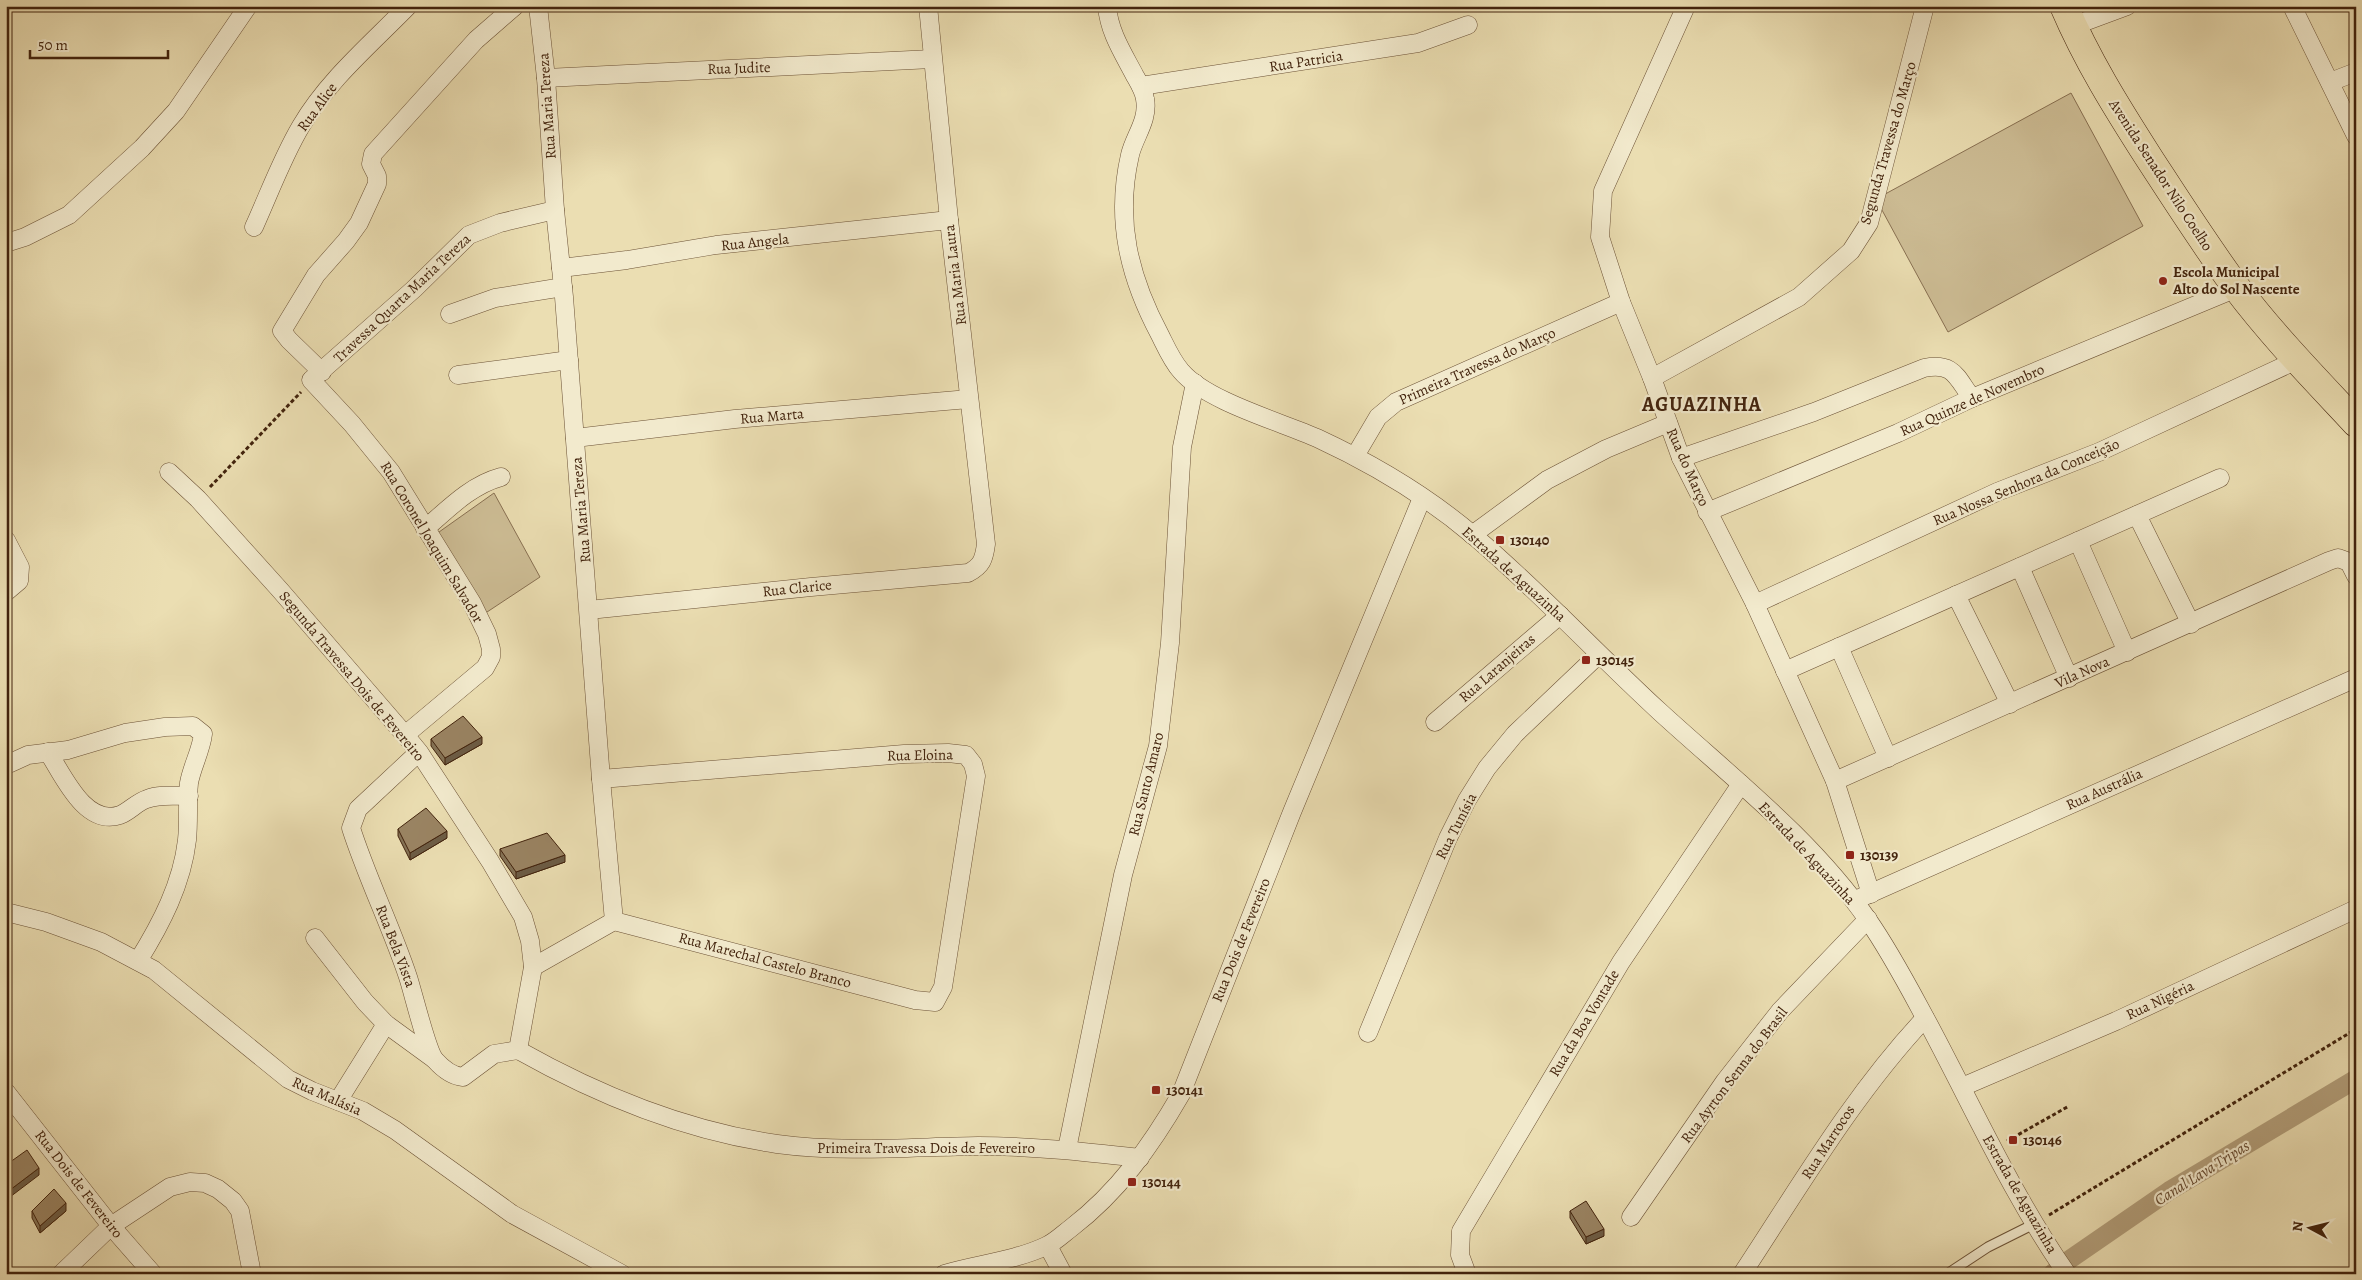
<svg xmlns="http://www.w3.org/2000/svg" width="2362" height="1280" viewBox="0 0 2362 1280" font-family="Alegreya,serif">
<rect width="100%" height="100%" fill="#ebdeb2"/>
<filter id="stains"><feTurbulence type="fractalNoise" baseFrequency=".004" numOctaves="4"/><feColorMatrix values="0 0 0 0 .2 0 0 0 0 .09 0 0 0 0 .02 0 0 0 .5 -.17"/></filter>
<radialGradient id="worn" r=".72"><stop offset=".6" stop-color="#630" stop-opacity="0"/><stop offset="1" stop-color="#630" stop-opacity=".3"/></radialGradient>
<g fill="#cebe96" stroke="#887052">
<polygon points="2071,93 2143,226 1948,332 1876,199"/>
<polygon points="494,493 540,577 481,616 432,537"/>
</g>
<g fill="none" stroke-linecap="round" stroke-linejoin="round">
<polyline stroke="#b29e7a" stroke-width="19" points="2052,1274 2066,1262 2169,1191 2356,1079"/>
<defs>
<polyline id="service" points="1947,1274 1988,1247 2034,1224"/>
<g id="minor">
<polyline points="538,6 546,78 555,210 564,297 601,779 614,921"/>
<path d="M1107 6C1109 32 1123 53 1135 76 1139 83 1144 91 1145 99 1149 120 1134 137 1130 155 1115 220 1129 277 1160 335 1166 347 1172 361 1181 371 1206 401 1281 422 1317 438 1373 464 1427 496 1474 536 1539 591 1597 654 1659 711 1731 777 1812 839 1868 920 1891 953 1909 988 1928 1023 1973 1107 2012 1195 2067 1274"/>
<polyline points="1686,6 1603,191 1600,237 1621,302 1652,378 1681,458 1755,604 1835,781 1871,894"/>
<polyline points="2292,6 2356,136"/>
<polyline points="2073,26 2127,6"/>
<polyline points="546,78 932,59"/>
<polyline points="2330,82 2356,72"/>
<polyline points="1141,86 1418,43 1468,25"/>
<path d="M254 227C269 194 282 158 301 126 328 80 371 44 408 6"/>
<polyline points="6,243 25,237 69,215 142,148 176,111 248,6"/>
<polyline points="561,268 627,260 716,245 949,220"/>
<polyline points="450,314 495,298 563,287"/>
<polyline points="322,372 289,340 282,331 316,275 346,241 359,223 377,184 377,176 371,164 373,154 476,40 515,6"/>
<polyline points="458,375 569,360"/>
<polyline points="1652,378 1799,297 1851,251 1869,223 1925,6"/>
<polyline points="575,438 735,419 969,399"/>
<polyline points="1355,456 1378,417 1396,402 1621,302"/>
<path d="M1681 458 1814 412 1924 368C1954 362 1956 377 1972 398"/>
<path d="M169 472 198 499 280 590 405 735 419 752 490 861 523 917 530 941 533 967 518 1050 494 1054 463 1077C452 1076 443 1069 435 1060 427 1051 413 992 408 977 391 926 367 878 351 828L358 809 419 752"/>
<polyline points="1707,512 1898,433 1972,398 2237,288"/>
<polyline points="2137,515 2191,624"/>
<path d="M425 529C448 509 471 485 501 477"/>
<polyline points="1472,535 1547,480 1606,449 1668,423"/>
<polyline points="6,540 20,567 19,581 6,592"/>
<polyline points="2078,541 2127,652"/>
<polyline points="2020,567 2069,678"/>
<polyline points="1956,595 2010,704"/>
<polyline points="1755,604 1997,492 2099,452 2297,360"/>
<path d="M589 610 811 587 968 573C982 566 984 559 986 544L949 220 928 6"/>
<polyline points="1839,647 1888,758"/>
<polyline points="1785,671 2220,478"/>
<polyline points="1435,722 1560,615"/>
<polyline points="405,735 485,668 491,657 491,649 487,634 472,603 391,472 352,424 311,380 414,289 469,235 500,223 555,210"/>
<path d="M48 752C63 775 85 827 120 815 130 811 137 802 147 799 159 794 176 796 189 796"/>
<path d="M6 765 28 755 68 750 125 733 165 727 193 726 203 734C201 751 192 766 189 783 187 802 189 821 187 840 182 884 161 924 138 961"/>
<polyline points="601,779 904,754 948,753 966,755 973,764 976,776 943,987 935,1002 915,1000 614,921"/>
<polyline points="1835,781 2329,561 2338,558 2349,562 2356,576"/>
<polyline points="1860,898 2356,678"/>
<polyline points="6,912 46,922 101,942 154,970 288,1079 312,1091 363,1111 395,1130 512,1214 622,1274"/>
<polyline points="315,938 365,1002 386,1024 434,1059"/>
<polyline points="533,967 614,921"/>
<polyline points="1368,1033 1448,838 1467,800 1487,768 1515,734 1598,655"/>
<path d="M518 1050C598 1095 686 1131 777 1144 844 1153 911 1147 978 1146 1032 1146 1086 1152 1140 1158"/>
<polyline points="1962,1087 2116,1021 2356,909"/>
<polyline points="6,1092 111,1226 153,1274"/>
<polyline points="338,1101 386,1024"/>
<polyline points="1067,1149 1123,875 1158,746 1170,643 1182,447 1195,383"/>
<polyline points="1631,1217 1725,1081 1780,1011 1868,919"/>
<polyline points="1048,1246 1063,1274"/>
<polyline points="61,1274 111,1226 170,1187 190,1182 205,1183 218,1189 233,1201 240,1211 252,1274"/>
<path d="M944 1274C977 1264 1014 1261 1046 1246 1055 1242 1063 1234 1071 1228 1118 1192 1151 1146 1181 1094L1292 812 1422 498"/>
<polyline points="1467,1274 1460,1255 1461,1231 1621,962 1741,784"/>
<path d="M1742 1274C1800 1186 1853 1095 1925 1018"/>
</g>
<path id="primary" d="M2064 6C2087 60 2117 108 2149 158 2177 201 2205 245 2236 287 2272 335 2315 379 2356 423"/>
</defs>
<use href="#service" stroke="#6c5236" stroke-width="11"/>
<use href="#minor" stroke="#6c5236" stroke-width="19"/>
<use href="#primary" stroke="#42230d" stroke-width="29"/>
<g stroke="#42230d" stroke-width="3" stroke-dasharray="4 2.5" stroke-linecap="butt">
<polyline points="210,487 301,392"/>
<polyline points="2007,1141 2069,1106"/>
<polyline points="2049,1215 2356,1029"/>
</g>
<use href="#service" stroke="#f2eacd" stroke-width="9"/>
<use href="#minor" stroke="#f2eacd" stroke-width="18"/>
<use href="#primary" stroke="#ebdeb2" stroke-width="28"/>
</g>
<g fill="#847255" stroke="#42230d">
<polygon points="431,739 482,744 445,765 431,746"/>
<polygon points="398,829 447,838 410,860 398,836"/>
<polygon points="500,849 565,862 516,879 500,856"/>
<polygon points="32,1211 66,1211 40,1233 32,1218"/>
<polygon points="1570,1211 1604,1236 1586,1244 1570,1218"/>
</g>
<g fill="#6c5c45" stroke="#42230d">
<polygon points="482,737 482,744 445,765 445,758"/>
<polygon points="447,831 447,838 410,860 410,853"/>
<polygon points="565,855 565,862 516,879 516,872"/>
<polygon points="39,1168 39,1175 6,1200 6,1193"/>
<polygon points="66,1203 66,1211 40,1233 40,1226"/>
<polygon points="1604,1229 1604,1236 1586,1244 1586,1237"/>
</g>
<g fill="#9a8463" stroke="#42230d">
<polygon points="463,716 482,737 445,758 431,739"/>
<polygon points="426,808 447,831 410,853 398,829"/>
<polygon points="547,833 565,855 516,872 500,849"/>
<polygon points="27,1150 39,1168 6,1193 6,1165"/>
<polygon points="54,1189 66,1203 40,1226 32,1211"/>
<polygon points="1586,1201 1604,1229 1586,1237 1570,1211"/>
</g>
<g fill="#8f2418" stroke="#f2eacd" stroke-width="2">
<circle cx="2163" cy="281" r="5"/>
<rect x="1495" y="535" width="10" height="10" rx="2.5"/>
<rect x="1581" y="655" width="10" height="10" rx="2.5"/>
<rect x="1845" y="850" width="10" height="10" rx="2.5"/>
<rect x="1151" y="1085" width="10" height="10" rx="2.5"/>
<rect x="2008" y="1135" width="10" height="10" rx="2.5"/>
<rect x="1127" y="1177" width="10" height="10" rx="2.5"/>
</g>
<g text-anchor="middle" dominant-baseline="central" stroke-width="4.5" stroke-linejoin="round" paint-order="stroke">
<g font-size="15" fill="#42230d" stroke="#f2eacd">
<text transform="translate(1306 61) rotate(-9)">Rua Patricia</text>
<text transform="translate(739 68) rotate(-2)">Rua Judite</text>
<text transform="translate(547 106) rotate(-94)">Rua Maria Tereza</text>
<text transform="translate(317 107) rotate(-54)">Rua Alice</text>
<text transform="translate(1888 143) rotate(-74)">Segunda Travessa do Março</text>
<text transform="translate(2161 175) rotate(57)">Avenida Senador Nilo Coelho</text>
<text transform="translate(755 242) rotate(-6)">Rua Angela</text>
<text transform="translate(955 275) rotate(-97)">Rua Maria Laura</text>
<text transform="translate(402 298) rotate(-43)">Travessa Quarta Maria Tereza</text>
<text transform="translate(1477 366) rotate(-24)">Primeira Travessa do Março</text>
<text transform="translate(1972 400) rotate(-24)">Rua Quinze de Novembro</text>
<text transform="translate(772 416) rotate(-5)">Rua Marta</text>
<text transform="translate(1688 467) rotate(66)">Rua do Março</text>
<text transform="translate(2026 482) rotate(-23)">Rua Nossa Senhora da Conceição</text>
<text transform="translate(581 510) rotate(-95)">Rua Maria Tereza</text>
<text transform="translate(432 542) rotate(59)">Rua Coronel Joaquim Salvador</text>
<text transform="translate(1514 574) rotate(42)">Estrada de Aguazinha</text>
<text transform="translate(797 588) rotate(-6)">Rua Clarice</text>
<text transform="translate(1497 668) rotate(-41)">Rua Laranjeiras</text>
<text transform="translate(2082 672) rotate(-24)">Vila Nova</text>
<text transform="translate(352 676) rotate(50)">Segunda Travessa Dois de Fevereiro</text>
<text transform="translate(920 755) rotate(-1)">Rua Eloina</text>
<text transform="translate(1146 784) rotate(-76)">Rua Santo Amaro</text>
<text transform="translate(2104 789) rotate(-24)">Rua Austrália</text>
<text transform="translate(1456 826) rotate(-63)">Rua Tunísia</text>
<text transform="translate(1807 853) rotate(47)">Estrada de Aguazinha</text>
<text transform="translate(1241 940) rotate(-68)">Rua Dois de Fevereiro</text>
<text transform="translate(396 946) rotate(69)">Rua Bela Vista</text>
<text transform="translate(765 960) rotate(15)">Rua Marechal Castelo Branco</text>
<text transform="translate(2160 1000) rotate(-25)">Rua Nigéria</text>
<text transform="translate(1584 1023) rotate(-59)">Rua da Boa Vontade</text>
<text transform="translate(1734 1075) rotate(-53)">Rua Ayrton Senna do Brasil</text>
<text transform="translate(327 1096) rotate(24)">Rua Malásia</text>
<text transform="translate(1828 1142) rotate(-57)">Rua Marrocos</text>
<text x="926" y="1148">Primeira Travessa Dois de Fevereiro</text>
<text transform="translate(79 1184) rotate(52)">Rua Dois de Fevereiro</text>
<text transform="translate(2020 1194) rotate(60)">Estrada de Aguazinha</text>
</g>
<g font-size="15" font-weight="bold" fill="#42230d" stroke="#f2eacd" text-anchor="start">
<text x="2173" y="272">Escola Municipal<tspan x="2173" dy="17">Alto do Sol Nascente</tspan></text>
<text x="1510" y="540">130140</text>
<text x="1596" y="660">130145</text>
<text x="1860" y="855">130139</text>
<text x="1166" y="1090">130141</text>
<text x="2023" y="1140">130146</text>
<text x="1142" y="1182">130144</text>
</g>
<g font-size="16" font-style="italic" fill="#64482e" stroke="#f2eacd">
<text transform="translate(2202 1173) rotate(-32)">Canal Lava Tripas</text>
</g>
<g font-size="20" font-weight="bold" letter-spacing="1" fill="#42230d" stroke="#f2eacd">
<text x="1702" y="404">AGUAZINHA</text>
</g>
</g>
<rect width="2362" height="1280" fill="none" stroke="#ebdeb2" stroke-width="25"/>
<rect x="8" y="8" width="2347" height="1265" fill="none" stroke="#42230d" stroke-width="2.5"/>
<rect x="12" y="12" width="2337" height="1255" fill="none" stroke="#42230d"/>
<g transform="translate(2310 1228) rotate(277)" stroke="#f2eacd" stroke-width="4" paint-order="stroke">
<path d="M0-4L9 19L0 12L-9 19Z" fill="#42230d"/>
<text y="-8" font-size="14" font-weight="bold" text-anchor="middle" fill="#42230d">N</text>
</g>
<path d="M30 50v8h138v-8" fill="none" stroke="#42230d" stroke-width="2.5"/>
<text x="38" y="50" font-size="15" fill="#42230d" stroke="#f2eacd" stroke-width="4" paint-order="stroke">50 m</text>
<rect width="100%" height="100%" filter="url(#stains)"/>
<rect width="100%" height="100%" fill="url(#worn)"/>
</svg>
